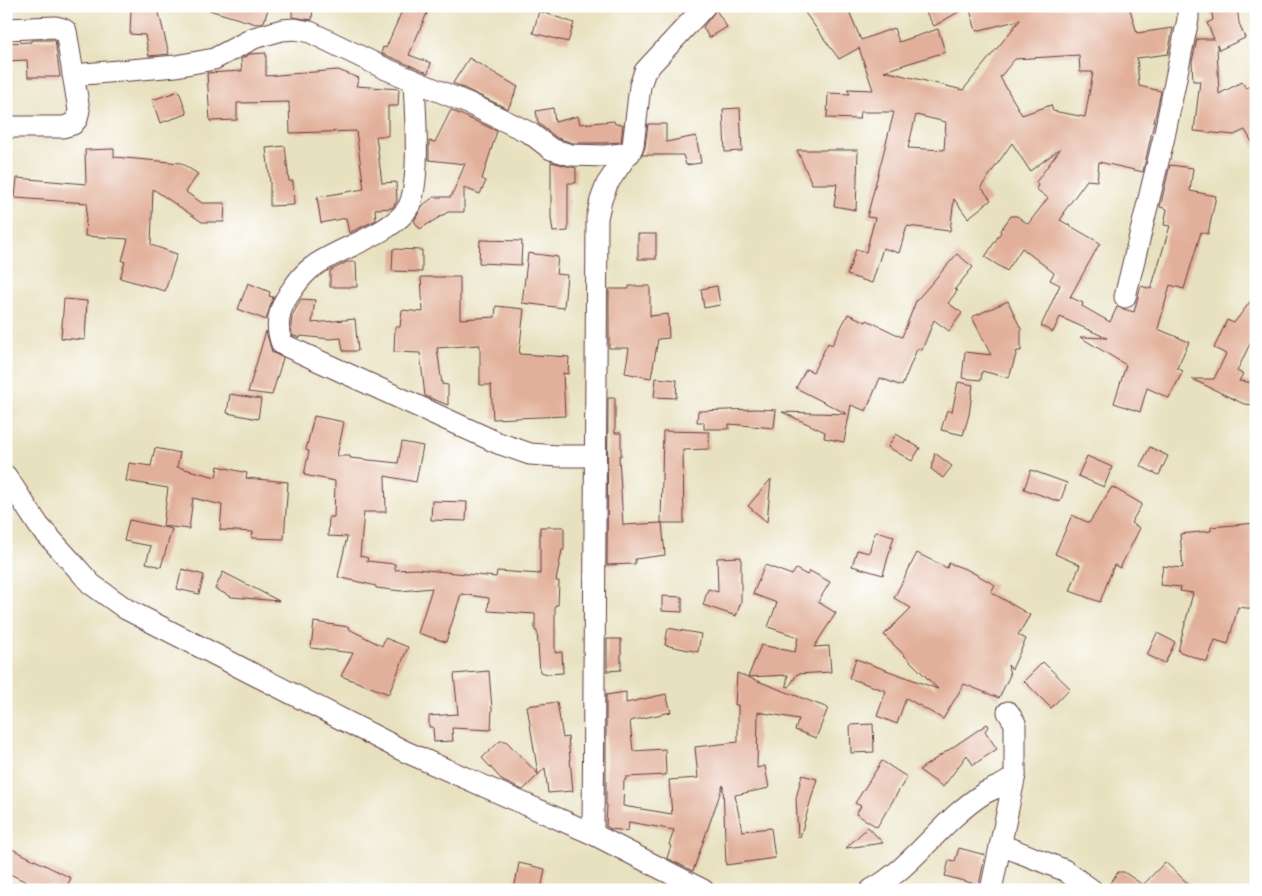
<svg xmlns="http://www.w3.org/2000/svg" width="1262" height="896" viewBox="0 0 1262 896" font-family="Cardo,serif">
<rect width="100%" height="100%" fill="#fff"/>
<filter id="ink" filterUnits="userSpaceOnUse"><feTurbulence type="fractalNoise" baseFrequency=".02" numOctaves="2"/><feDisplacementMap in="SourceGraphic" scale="10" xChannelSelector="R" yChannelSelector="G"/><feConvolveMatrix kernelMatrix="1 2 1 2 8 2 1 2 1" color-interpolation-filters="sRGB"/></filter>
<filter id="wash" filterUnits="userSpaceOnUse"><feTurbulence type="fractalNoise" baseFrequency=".0096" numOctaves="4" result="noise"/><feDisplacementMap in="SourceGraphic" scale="20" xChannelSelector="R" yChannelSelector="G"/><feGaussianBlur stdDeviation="1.12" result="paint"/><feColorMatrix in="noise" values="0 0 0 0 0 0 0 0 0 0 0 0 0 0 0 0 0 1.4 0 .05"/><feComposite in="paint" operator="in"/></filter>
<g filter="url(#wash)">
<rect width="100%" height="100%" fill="#e8e1bf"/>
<g id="blocks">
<g fill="#e2b09a" fill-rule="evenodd">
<polygon points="210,6 269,6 264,22 256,24 209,10"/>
<polygon points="292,6 313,6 312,20 292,17"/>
<polygon points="404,6 430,6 409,55 431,63 428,73 381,53 383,47 386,48"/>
<path d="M800 6H847L861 40 894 28 899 42 938 29 945 52 884 71 963 90 1020 20 976 31 969 6 934 26 922 6H1050L1051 8 1129 6 1137 33 1173 28 1168 54 1137 58 1139 86 1161 91 1143 172 1099 162 1097 181 1087 180 1063 213H1065L1060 220 1100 243 1070 297 1083 303 1082 306 1110 322 1117 307 1134 312 1141 286 1151 289 1170 226 1164 225 1167 209 1160 207 1170 165 1193 168 1190 191 1216 196 1208 234 1201 232 1184 289 1170 285 1158 329 1189 342 1177 368 1183 371 1169 398 1147 388 1140 412 1114 403 1126 365 1080 337 1107 338 1060 317 1053 332 1041 326 1060 285 1050 280 1054 273 1022 248 1007 271 985 257 1001 232 1000 231 1011 216H1017L1028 224 1048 198 1036 189 1038 185 1036 182 1061 148 1030 171 1012 143 981 187 991 200 968 218 954 199 950 231 907 226 899 253 883 248 872 283 847 275 856 249 866 252 875 218 867 217 894 112H860L859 119 827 118 828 93 850 94 847 89 873 90 859 48 839 59ZM1079 55 1080 72H1093L1085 117 1053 111 1051 105 1022 115 1000 77 1015 59ZM916 115 946 122 944 150 908 148Z"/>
<polygon points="1211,6 1237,6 1239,23 1245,38 1219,50 1217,45 1219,94 1242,82 1246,88 1256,83 1256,149 1245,130 1234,135 1194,131 1200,81 1193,81 1192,62 1197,39 1214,39 1207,23 1213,20"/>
<polygon points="131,8 158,9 169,54 149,56 145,35 130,34"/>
<polygon points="716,10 727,27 709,38 703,27"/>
<polygon points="539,11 574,23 568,42 533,33"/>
<polygon points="31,40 55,40 60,77 28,77 27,60 6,61 6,43 31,42"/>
<polygon points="266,53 266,76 338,70 359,78 356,86 399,89 398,106 388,106 388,136 376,136 382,183 396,182 397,201 392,208 375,209 376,220 349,233 346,218 321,223 317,197 364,189 356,131 290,133 289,102 237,103 237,120 210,121 207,73 242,71 241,59 250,54"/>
<polygon points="469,58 518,87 508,109 453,83"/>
<polygon points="179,91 187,114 160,123 152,100"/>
<polygon points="553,108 555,122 578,116 580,124 614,121 615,124 623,124 621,142 604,143 573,143 557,138 538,123 536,111"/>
<polygon points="740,108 742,151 725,152 723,109"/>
<polygon points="451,110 497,131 482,179 486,181 480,194 464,188 464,212 448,212 420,229 414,221 423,205 434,197 451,197 465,164 429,160 429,141 435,142"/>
<polygon points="648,124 666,124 666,142 696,136 701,163 686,165 683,155 642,155 645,147"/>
<polygon points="285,146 289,181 293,181 294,205 270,206 270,182 266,148"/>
<polygon points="114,149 114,157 181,163 198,174 186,192 202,203 225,203 224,222 202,222 153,189 151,245 177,254 165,291 120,278 125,262 122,261 128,239 85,236 87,203 15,198 17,178 86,184 85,150"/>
<polygon points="797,150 858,150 856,210 834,206 837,184 812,184"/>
<polygon points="551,162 576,168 576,183 568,183 568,231 553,232 551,218"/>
<rect x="638" y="234" width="18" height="25"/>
<polygon points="480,240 522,241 521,265 479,263"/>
<polygon points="393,249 422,250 422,272 392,271"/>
<polygon points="528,253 558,257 556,274 567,275 564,308 522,303"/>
<polygon points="957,254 973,267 955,289 957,291 948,303 962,313 949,331 934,320 922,350 917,349 902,386 880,378 866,411 851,405 844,442 824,438 825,432 782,412 847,414 796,388 806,369 813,372 828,343 832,345 848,314 866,322 867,320 902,337 916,301"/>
<polygon points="347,262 356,262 357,287 330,287 330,271"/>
<polygon points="421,277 460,277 460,319 495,317 496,306 524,309 519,354 569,357 568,374 563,373 565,416 493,419 491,385 480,385 480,345 437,348 442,384 448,385 448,405 425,396 420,353 394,352 395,327 400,327 402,310 423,312"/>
<polygon points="248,283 270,292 269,296 273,297 266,320 238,309"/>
<polygon points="629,286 650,286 650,316 668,314 669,338 658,339 651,378 625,373 629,348 609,348 609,289 629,289"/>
<polygon points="717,286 720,305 704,308 701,289"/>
<polygon points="1256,294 1256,331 1237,371 1243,374 1239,381 1256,383 1256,405 1244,404 1192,379 1214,379 1226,354 1214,348 1227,320 1234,323"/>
<polygon points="64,299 87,301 85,340 61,338"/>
<polygon points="301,299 315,300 312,323 355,319 358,351 343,351 341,338 330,339 301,336 300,338 292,335 291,325 292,316"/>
<polygon points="1008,301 1021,329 1021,351 1017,351 1009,378 982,371 981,380 962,378 965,352 991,355 972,317"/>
<polygon points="266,331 272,352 283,358 272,395 248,392"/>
<polygon points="656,378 677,380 676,398 654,397"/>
<polygon points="958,382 973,385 969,415 963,435 941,430 947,410 952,412"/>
<polygon points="230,394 261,399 258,419 227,413"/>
<polygon points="608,398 615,398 615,433 621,433 621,456 619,456 623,525 662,523 665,555 635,559 635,564 607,565"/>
<polygon points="757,409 776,410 774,428 729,424 729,429 704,429 704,422 697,422 698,411"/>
<polygon points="314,416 344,422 337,456 350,456 350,458 398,463 402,442 423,446 416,482 385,476 386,512 364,512 360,556 368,558 367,561 395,564 395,570 416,569 496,577 497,571 540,574 540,527 564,527 564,550 562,550 556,581 559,581 558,605 555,605 555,653 562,652 563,673 548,674 540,672 537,631 535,631 535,614 488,611 489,598 461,594 446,642 418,633 432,588 401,591 376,588 376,586 338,577 347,537 328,536 329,517 334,517 335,481 304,475 309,451 306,450"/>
<polygon points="663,431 709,432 709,449 683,450 684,523 661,523"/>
<polygon points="896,434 920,448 912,461 888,447"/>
<polygon points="1150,447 1168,456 1159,475 1140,466"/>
<polygon points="155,448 180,453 177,467 216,477 218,466 247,473 246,478 288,482 284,539 252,538 253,532 220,530 222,505 193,498 189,529 163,526 168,488 126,481 129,463 151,466"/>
<polygon points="935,453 952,466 943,478 931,469"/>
<polygon points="1087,456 1112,467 1104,487 1078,476"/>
<polygon points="1031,470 1067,483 1060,502 1024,489"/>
<polygon points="771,479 767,522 748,506"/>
<polygon points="1112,487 1142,504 1131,523 1140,528 1120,568 1114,565 1100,602 1070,591 1080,565 1055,554 1072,515 1089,523"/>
<polygon points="432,501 467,502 466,521 431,520"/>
<polygon points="129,520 172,529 161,567 146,563 151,546 124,541"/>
<polygon points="1256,523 1256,609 1238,607 1228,644 1215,640 1207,662 1178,651 1193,593 1180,591 1181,587 1160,585 1163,566 1183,568 1180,534 1211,531 1211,527"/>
<polygon points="875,531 894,536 883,575 852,566 857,550 869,553"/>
<polygon points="917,553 947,568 949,563 968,570 995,585 991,592 1030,615 1018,635 1026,639 1012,669 1008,665 1010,675 999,698 964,684 943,719 906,698 897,724 877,716 886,691 849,678 856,659 938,689 884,635 911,608 894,598"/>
<polygon points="741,557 741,602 736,616 703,605 708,589 718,592 717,558"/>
<polygon points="765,565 792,575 796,569 807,575 810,571 830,582 818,602 836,613 814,647 829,646 831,672 797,674 789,687 786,686 788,675 748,677 761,645 795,652 798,637 768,627 777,603 753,594"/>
<polygon points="182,569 204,575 199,594 177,589"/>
<polygon points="223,572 279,601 232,597 215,589"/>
<polygon points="662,596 682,597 682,612 662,611"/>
<polygon points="314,622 349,627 349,629 382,646 385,638 408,647 389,694 341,676 353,653 311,648"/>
<polygon points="668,628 701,634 698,652 665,645"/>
<polygon points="1157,633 1175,642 1165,663 1147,655"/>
<polygon points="607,639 621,639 621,670 607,671"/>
<polygon points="1043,662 1070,688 1051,708 1024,681"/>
<polygon points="489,671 492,709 491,730 452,728 453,741 434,742 433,727 429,727 429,716 458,714 454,674"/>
<polygon points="737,673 828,708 816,738 795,730 799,719 758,712 757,768 765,766 769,788 735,795 742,831 771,828 775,858 726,865 723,785 693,871 667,858 671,846 669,845 674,830 629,822 628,831 610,829 606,826 607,805 606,805 606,695 626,692 626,703 666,694 671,712 630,721 633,751 665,749 666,775 626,777 626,780 624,780 623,806 672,814 669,780 698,778 695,747 738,742 738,705 735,705"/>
<polygon points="557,702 563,738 568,737 573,791 548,793 545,768 523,790 503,781 482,758 500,741 506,741 538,774 527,706"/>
<polygon points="873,724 874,752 851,753 850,725"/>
<polygon points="987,724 989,726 985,731 997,749 973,765 967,755 943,787 919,770"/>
<polygon points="882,761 907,777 877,827 856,814 861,806 855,803"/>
<polygon points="802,775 817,779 800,837 798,837 796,798"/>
<polygon points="868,827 883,843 846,848"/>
<polygon points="6,846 71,878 65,890 59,890 49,885 46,890 43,890 6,872"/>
<polygon points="959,848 985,855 979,885 945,876 949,860 955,861"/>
<polygon points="1165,862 1195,890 1105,890 1118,872 1124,872 1143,885"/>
<polygon points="519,863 545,869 541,890 514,890"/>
</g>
</g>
</g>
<g filter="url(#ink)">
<use href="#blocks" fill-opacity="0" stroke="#623c41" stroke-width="1"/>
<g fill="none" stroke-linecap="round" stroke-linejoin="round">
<defs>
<g id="minor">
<polyline points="6,29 55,27 63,29 66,31 79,110 77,119 73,124 63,127 6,127"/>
<polyline points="73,75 176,66 214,59 254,38 282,30 295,29 310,32 386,69 470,104 530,133 551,149 571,155 605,156 630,153"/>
<path d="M414 81C415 111 421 180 409 206 395 233 338 248 314 266 303 273 296 284 289 294 278 310 275 326 282 344L498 443 530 454 558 456H595"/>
<polyline points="1125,297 1164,137 1188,19 1188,6"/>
<polyline points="6,476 39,526 68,558 91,584 126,609 404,751 593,834 703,890"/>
<polyline points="593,834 597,218 601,200 607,184 633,146 640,86 645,71 705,6"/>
<polyline points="1001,845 1064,870 1092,890"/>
<path d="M871 890C914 866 941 821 983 794 994 787 1007 786 1015 775"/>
<polyline points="991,890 1015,775 1015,723 1008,712"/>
</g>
</defs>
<use href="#minor" stroke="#623c41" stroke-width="23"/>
<use href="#minor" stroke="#fff" stroke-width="21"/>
</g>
</g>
<rect width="1262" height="896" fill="none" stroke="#fff" stroke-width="25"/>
</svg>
